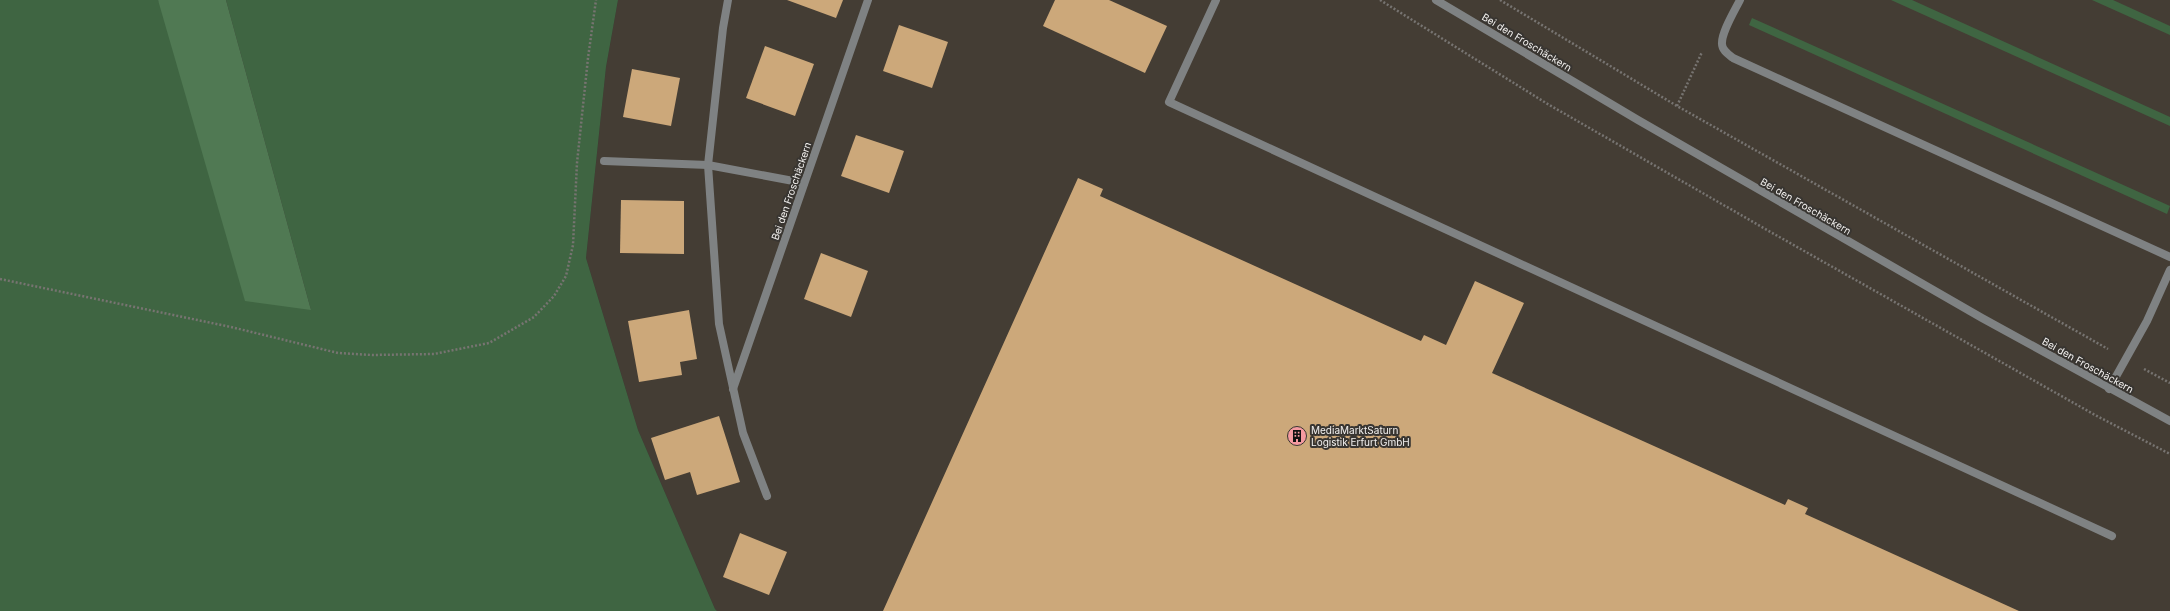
<svg xmlns="http://www.w3.org/2000/svg" width="2170" height="611" viewBox="0 0 2170 611" font-family="Inter,sans-serif">
<rect width="100%" height="100%" fill="#383531"/>
<polygon fill="#443d34" points="618,0 2170,0 2170,611 717,611 715,609 638,430 586,258 606,67"/>
<g fill="#3f6542">
<polygon points="0,0 158,0 311,310 226,0 618,0 606,67 586,258 638,430 715,609 717,611 0,611"/>
<polygon points="1891,0 1912,0 2170,117 2170,126"/>
<polygon points="2092,0 2113,0 2170,26 2170,35"/>
<polygon points="1752,18 2170,206 2167,214 1749,25"/>
</g>
<polygon fill="#507953" points="158,0 226,0 311,310 245,301"/>
<g fill="#cca87a">
<polygon points="787,0 843,0 836,18"/>
<polygon points="1055,0 1109,0 1167,26 1145,73 1043,26"/>
<polygon points="899,25 948,42 932,88 883,71"/>
<polygon points="765,46 814,64 795,116 746,98"/>
<polygon points="632,69 680,78 671,126 623,117"/>
<polygon points="856,135 904,151 889,193 841,176"/>
<polygon points="1078,178 1103,189 1100,196 1421,341 1424,335 1446,345 1475,281 1524,303 1492,373 1785,505 1788,499 1808,508 1805,514 2019,611 883,611"/>
<polygon points="621,200 684,201 684,254 620,253"/>
<polygon points="821,253 868,271 851,317 804,299"/>
<polygon points="689,310 697,359 680,362 682,375 639,382 628,321"/>
<polygon points="719,416 740,482 697,495 690,472 665,480 651,438"/>
<polygon points="740,533 787,552 769,595 723,577"/>
</g>
<g fill="none" stroke-linecap="round" stroke-linejoin="round">
<g stroke="#777471" stroke-width="2.5" stroke-dasharray="2 2" stroke-linecap="butt">
<polyline points="1380,0 1546,103 1767,230 2095,415 2170,454"/>
<polyline points="1500,0 1677,106 2108,349"/>
<polyline points="1677,106 1702,52"/>
<polyline points="0,279 231,327 338,353 372,355 434,354 489,343 534,317 554,296 566,276 573,245 577,163 588,58 596,0"/>
<polyline points="2144,369 2170,383"/>
</g>
<g stroke="#7f8283" stroke-width="8">
<polyline points="728,0 723,28 708,165 719,324 743,433 767,496"/>
<polyline points="1216,0 1169,102 2112,536"/>
<path d="M1740 0C1735 10 1721 33 1722 44 1722 50 1728 54 1733 58L2170 257"/>
<polyline points="604,161 708,165 804,183"/>
<polyline points="733,389 868,0"/>
<polyline points="2109,389 2147,321 2170,270"/>
</g>
<polyline stroke="#7f8283" stroke-width="8" points="1436,0 1638,120 1982,318 2170,421"/>
</g>
<defs>
<symbol id="building-disc" viewBox="-11 -11 22 22"><circle r="9.5" fill="#f49aa0" stroke="#383531"/><path d="M-4-6H4V6H1V3H-1V6H-4ZM-2.5-4.3h1.7v1.8h-1.7ZM.8-4.3h1.7v1.8H.8ZM-2.5-1h1.7V.8h-1.7ZM.8-1h1.7V.8H.8Z" fill="#111"/></symbol>
</defs>
<g fill-rule="evenodd">
<use href="#building-disc" x="1286" y="425" width="22" height="22"/>
</g>
<g text-anchor="middle" dominant-baseline="central" stroke-width="4" stroke-linejoin="round" paint-order="stroke">
<g font-size="10" fill="#f3f1ef" stroke="#383531">
<text transform="translate(1527 42) rotate(31)">Bei den Froschäckern</text>
<text transform="translate(791 191) rotate(-71)">Bei den Froschäckern</text>
<text transform="translate(1806 206) rotate(30)">Bei den Froschäckern</text>
<text transform="translate(2088 365) rotate(29)">Bei den Froschäckern</text>
</g>
<g font-size="10" fill="#f3f1ef" stroke="#383531" text-anchor="start">
<text x="1311" y="430">MediaMarktSaturn<tspan x="1311" dy="12">Logistik Erfurt GmbH</tspan></text>
</g>
</g>
</svg>
